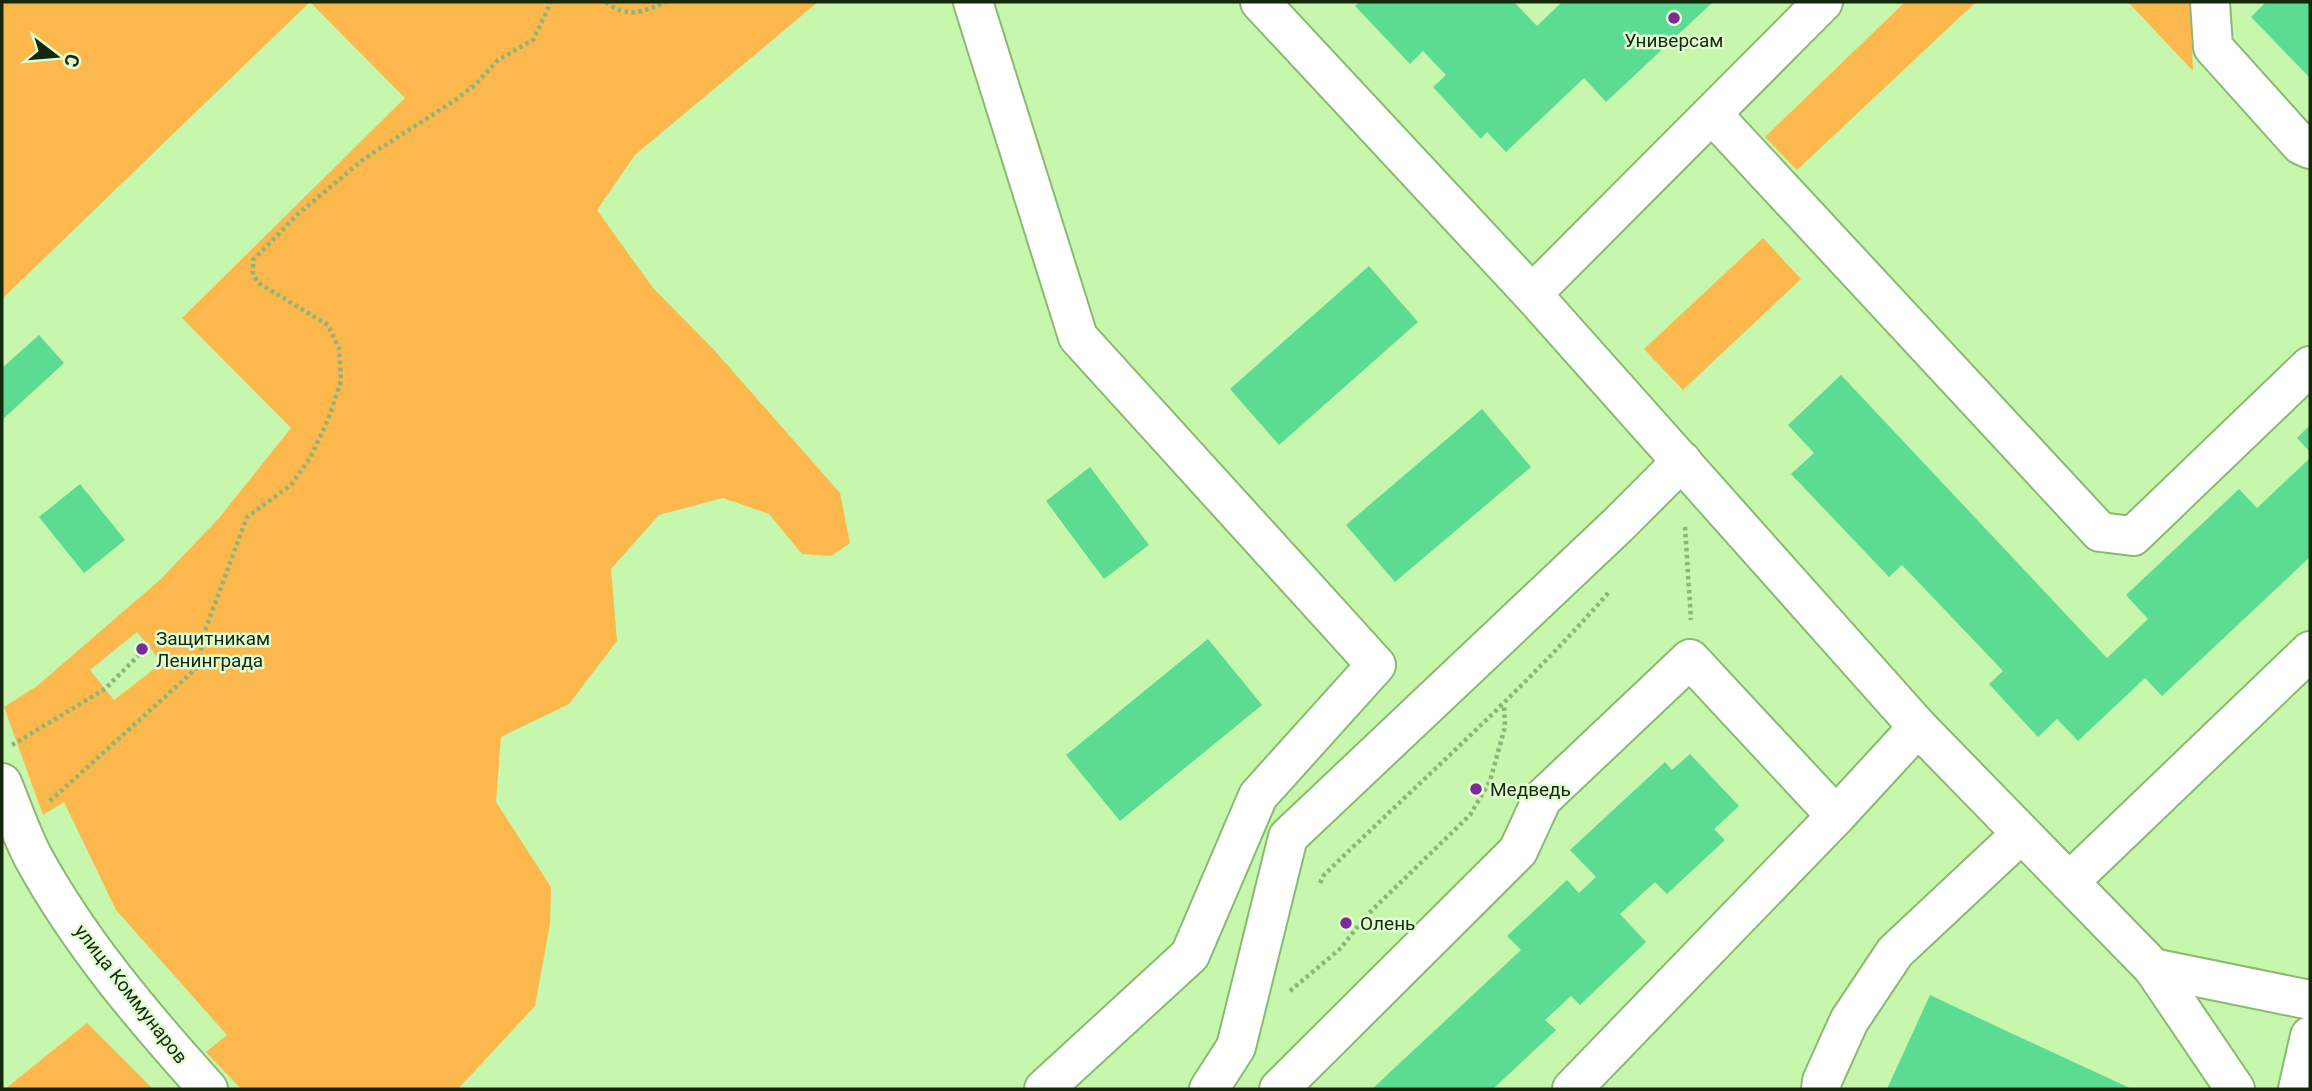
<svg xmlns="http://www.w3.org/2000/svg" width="2312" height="1091" viewBox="0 0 2312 1091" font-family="Roboto,sans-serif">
<rect width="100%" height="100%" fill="#c6f7ad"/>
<g fill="#fcb84c" fill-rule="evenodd">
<path d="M2 2H818L635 155 597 210 653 288 715 351 840 493 850 543 831 556 802 554 769 514 723 498 659 515 611 569 617 641 569 704 501 737 496 802 551 887 550 924 535 1006 458 1089H241L206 1052 227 1035 116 910 64 802 43 815 4 707 37 686 161 579 219 518 291 428 182 318 405 98 310 2 2 299ZM137 632 162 663 114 700 90 670Z"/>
<polygon points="1905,2 1976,2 1797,170 1765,137"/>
<polygon points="2128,2 2190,2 2193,71"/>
<polygon points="1763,238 1801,279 1683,390 1644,349"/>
<polygon points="87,1023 153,1089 5,1089"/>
</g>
<g fill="#5cdc93">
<polygon points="1360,2 1514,2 1537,26 1562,2 1713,2 1606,102 1584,78 1506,152 1487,132 1481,139 1433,87 1446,75 1423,51 1410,64 1355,6"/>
<polygon points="2266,2 2310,2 2310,78 2251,17"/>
<polygon points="1369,266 1418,322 1279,445 1230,389"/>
<polygon points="39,335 64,363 2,420 2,368"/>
<polygon points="1841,375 2107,658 2148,619 2126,595 2239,489 2257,508 2310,458 2310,557 2162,696 2145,678 2078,741 2057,719 2038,737 1989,684 2003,671 1902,565 1889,577 1791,474 1814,453 1788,425"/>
<polygon points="1482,409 1531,467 1395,582 1346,525"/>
<polygon points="2310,425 2310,452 2297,438"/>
<polygon points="1090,467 1149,545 1104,579 1046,501"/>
<polygon points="80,484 125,540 84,573 39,517"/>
<polygon points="1208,639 1262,705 1120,821 1066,755"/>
<polygon points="1690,754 1739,806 1714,829 1725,840 1667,894 1655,882 1620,914 1646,942 1580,1005 1571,996 1545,1020 1556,1030 1493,1089 1372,1089 1521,950 1507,936 1567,880 1579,893 1596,877 1570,850 1665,762 1672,770"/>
<polygon points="1930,995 2015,1035 2132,1089 1887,1089"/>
</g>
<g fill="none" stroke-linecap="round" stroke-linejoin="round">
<defs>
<g id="minor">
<polyline points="973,2 1078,337 1376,665 1258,796 1190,955 1044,1089"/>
<polyline points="1260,2 1532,294 1918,727 2153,968 2235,1089"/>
<polyline points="2210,2 2213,47 2301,145 2310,149"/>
<polyline points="1712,114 2100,532 2133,536 2310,366"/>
<polyline points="1532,294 1823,2"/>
<path d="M2 783C12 807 21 834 33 857 80 943 143 1017 208 1089"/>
<polyline points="2069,882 2310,651"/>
<polyline points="2153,968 2310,1000"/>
<polyline points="1209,1089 1236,1047 1288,837 1618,525 1682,461"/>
<polyline points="1279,1089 1518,851 1542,799 1690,659 1836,816"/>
<polyline points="1572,1089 1836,816 1918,727"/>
<polyline points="1821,1089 1822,1081 1849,1021 1895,952 2021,834"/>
<polyline points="2298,1089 2310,1036"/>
</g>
</defs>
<use href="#minor" stroke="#8ab972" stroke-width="42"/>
<g stroke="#8eb579" stroke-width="4.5" stroke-dasharray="3.5 3.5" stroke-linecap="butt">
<path d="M606 2C627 19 643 12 666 2"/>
<polyline points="1685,527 1691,620"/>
<polyline points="12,745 105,689 140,654"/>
<polyline points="50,801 200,665 202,639 247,517 291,485 310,458 328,420 341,381 339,348 328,325 260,284 253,275 253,260 298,214 365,158 454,101 476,84 498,60 533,40 551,2"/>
<path d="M1320 883 1324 875C1420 781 1521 693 1609 592"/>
<polyline points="1290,991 1341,948 1366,916 1470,815 1490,781 1505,727 1504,705"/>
</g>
<use href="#minor" stroke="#fff" stroke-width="38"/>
</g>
<g fill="#7c2a9a" stroke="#e0fed2" stroke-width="2.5">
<circle cx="1674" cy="18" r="7"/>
<circle cx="142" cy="649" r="7"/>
<circle cx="1476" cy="789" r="7"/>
<circle cx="1346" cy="923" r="7"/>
</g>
<g text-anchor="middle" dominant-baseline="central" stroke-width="5" stroke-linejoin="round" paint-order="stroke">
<g font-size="19" fill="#16280c" stroke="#e0fed2" text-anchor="start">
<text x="1674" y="40" text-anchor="middle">Универсам</text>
<text x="156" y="638">Защитникам<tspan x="156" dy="22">Ленинграда</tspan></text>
<text x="1490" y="789">Медведь</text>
<text x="1360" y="923">Олень</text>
</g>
<g font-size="19" fill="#16280c" stroke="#e0fed2">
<text transform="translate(131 994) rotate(52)">улица Коммунаров</text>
</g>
</g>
<rect width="2312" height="1091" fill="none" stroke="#16280c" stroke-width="7"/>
<g transform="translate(56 56) rotate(106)" stroke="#e0fed2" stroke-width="5" paint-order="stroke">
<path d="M0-5L12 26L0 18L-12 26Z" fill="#16280c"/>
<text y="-10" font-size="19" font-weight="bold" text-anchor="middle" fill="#16280c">С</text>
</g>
</svg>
